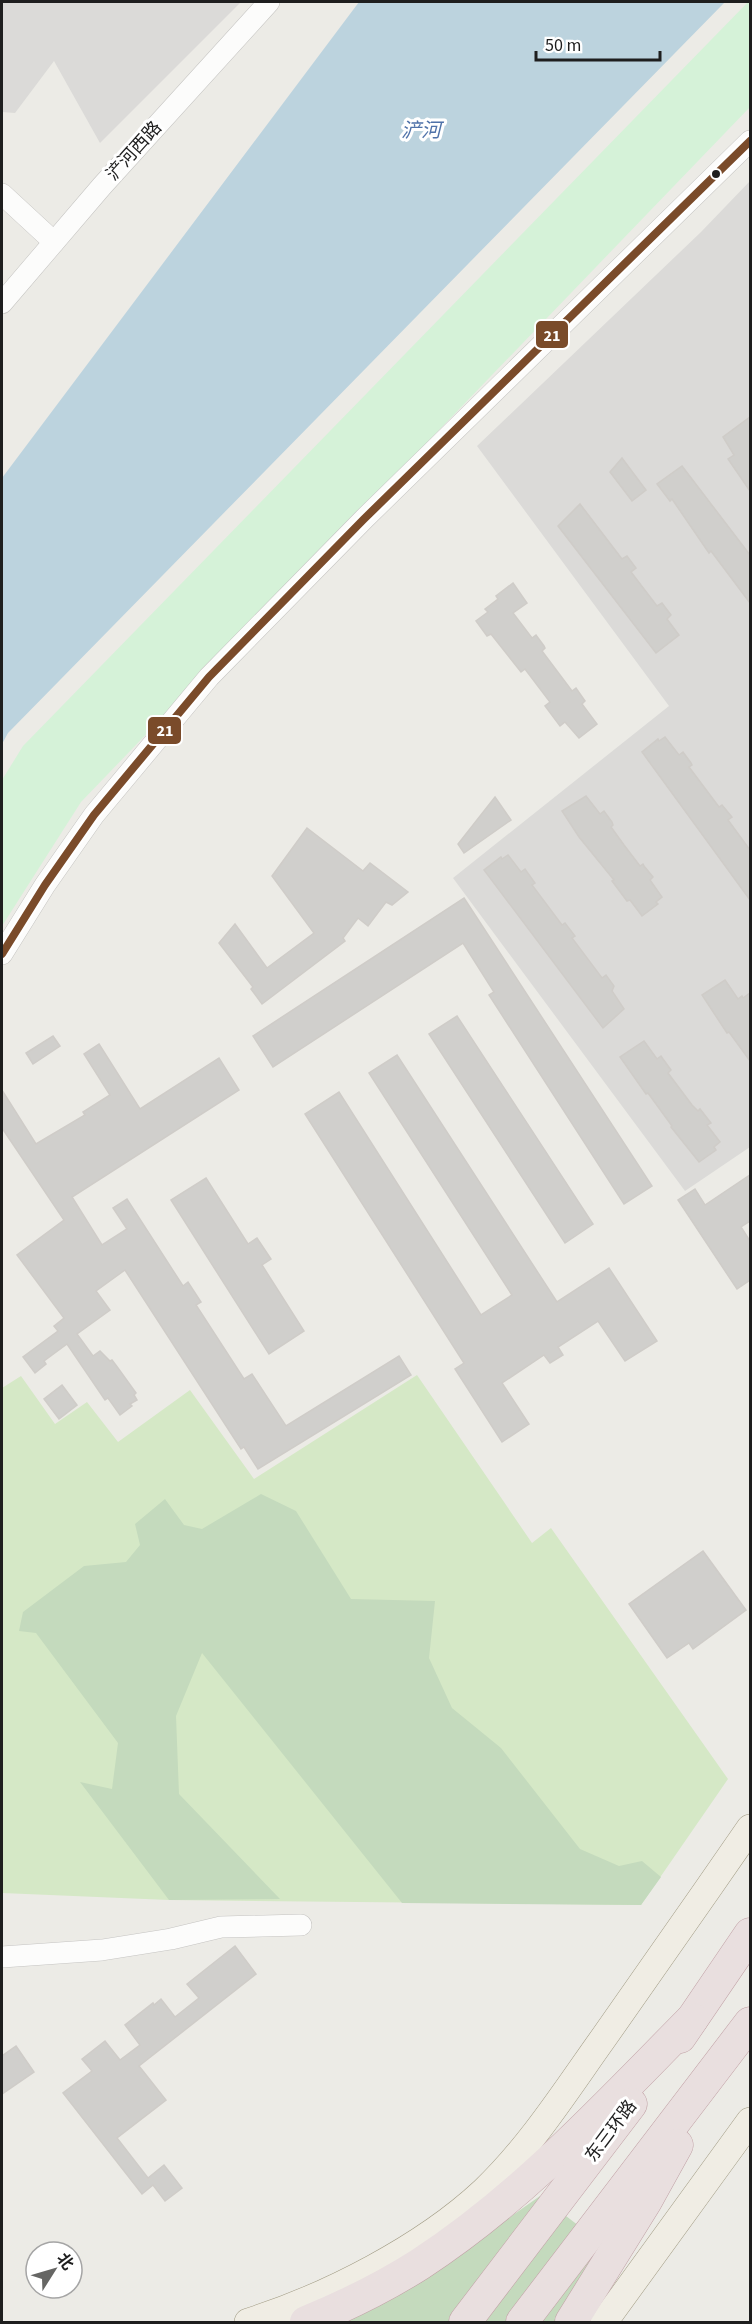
<svg xmlns="http://www.w3.org/2000/svg" width="752" height="2324" viewBox="0 0 752 2324" font-family="'Source Sans 3','Noto Sans SC',sans-serif">
<rect width="100%" height="100%" fill="#ecebe6"/>
<g fill="#dbdad8">
<polygon points="2,2 241,2 100,143 54,61 15,113 2,112"/>
<polygon points="750,181 750,1147 685,1191 453,878 669,706 477,446 701,232"/>
</g>
<polygon fill="#d5e8c6" points="417,1375 532,1543 551,1528 728,1779 641,1905 169,1900 2,1893 2,1388 21,1376 55,1424 87,1402 118,1442 190,1390 254,1479"/>
<g fill="#c4dabd">
<polygon points="261,1494 296,1511 351,1599 435,1601 429,1658 452,1708 501,1748 580,1849 619,1866 642,1861 661,1877 641,1905 402,1903 202,1653 176,1716 179,1794 280,1899 169,1900 80,1782 112,1789 118,1743 36,1633 19,1631 23,1612 84,1566 126,1562 140,1545 135,1524 165,1499 184,1525 202,1529"/>
<polygon points="540,2196 605,2246 557,2322 340,2322 416,2283"/>
</g>
<polygon fill="#d5f2d8" points="748,2 750,2 750,107 81,802 2,926 2,780 23,746"/>
<polygon fill="#bcd3de" points="359,2 725,2 8,733 2,744 2,478"/>
<g fill="#d0cfcc" stroke="#cfccc8" stroke-width="1.5">
<polygon points="750,417 750,491 728,459 734,455 723,437"/>
<polygon points="622,458 646,490 632,501 610,472"/>
<polygon points="682,466 750,555 750,603 711,551 709,553 672,499 670,501 657,484"/>
<polygon points="580,504 622,559 627,556 636,568 631,572 657,606 662,603 671,615 667,619 679,635 656,653 558,526"/>
<polygon points="513,583 527,603 513,613 532,638 536,635 544,646 545,648 542,651 572,691 576,688 585,701 582,704 597,724 579,738 565,722 560,726 545,706 550,702 525,669 521,672 491,634 487,636 476,621 488,612 485,609 498,599 496,596"/>
<polygon points="665,737 679,755 683,752 691,763 692,765 689,767 719,807 722,805 732,817 728,820 750,850 750,900 642,752 658,739 659,741"/>
<polygon points="586,796 600,814 604,811 612,822 613,825 611,827 624,845 640,866 643,864 644,866 653,877 650,880 662,897 656,902 658,904 642,916 630,900 627,901 612,881 614,880 579,837 562,811"/>
<polygon points="495,797 511,820 464,853 458,844"/>
<polygon points="307,828 363,871 370,863 408,892 392,905 386,902 368,926 358,918 343,938 345,941 262,1004 251,989 253,987 219,943 235,924 267,968 314,933 272,876"/>
<polygon points="508,855 521,872 525,869 535,883 532,885 562,925 565,923 575,936 572,938 602,978 606,975 614,986 612,991 624,1009 603,1028 484,870 501,857 502,859"/>
<polygon points="464,898 652,1186 624,1204 489,995 494,992 463,943 273,1067 253,1036"/>
<polygon points="725,980 738,999 742,996 743,998 750,993 750,1061 729,1032 727,1033 702,995"/>
<polygon points="457,1016 593,1224 565,1243 429,1034"/>
<polygon points="53,1036 60,1046 33,1064 26,1053"/>
<polygon points="644,1041 657,1059 661,1056 663,1059 671,1070 668,1073 692,1105 698,1111 700,1109 711,1123 707,1125 720,1142 714,1147 716,1150 699,1162 671,1127 672,1126 648,1093 646,1094 620,1057"/>
<polygon points="99,1044 140,1109 219,1058 239,1090 72,1197 102,1245 127,1229 113,1208 127,1199 183,1286 188,1282 201,1302 196,1305 244,1379 252,1374 286,1426 399,1356 411,1375 258,1469 244,1447 241,1449 125,1270 96,1291 110,1310 77,1334 93,1356 100,1351 110,1361 112,1360 118,1368 136,1393 134,1395 137,1400 130,1404 132,1406 120,1415 108,1398 105,1400 67,1344 44,1361 46,1364 35,1373 23,1357 58,1331 54,1326 64,1318 17,1255 64,1220 2,1128 2,1090 36,1144 85,1115 83,1112 110,1095 84,1054"/>
<polygon points="397,1055 557,1302 609,1268 657,1341 625,1361 598,1321 558,1347 563,1355 550,1363 544,1355 502,1383 529,1424 502,1442 455,1369 464,1363 305,1114 339,1092 481,1315 512,1295 369,1073"/>
<polygon points="750,1175 750,1221 741,1227 750,1241 750,1280 737,1289 678,1200 695,1189 705,1205"/>
<polygon points="206,1178 248,1244 257,1238 271,1259 262,1265 304,1331 269,1354 171,1200"/>
<polygon points="62,1385 77,1405 59,1419 44,1399"/>
<polygon points="703,1551 746,1610 693,1649 689,1643 667,1658 629,1604"/>
<polygon points="235,1946 256,1974 139,2066 166,2100 117,2138 148,2178 164,2165 182,2188 165,2201 153,2185 142,2194 63,2093 92,2071 82,2059 105,2041 120,2060 140,2045 125,2025 153,2003 154,2005 161,1999 175,2017 199,1998 187,1984"/>
<polygon points="16,2046 34,2072 2,2094 2,2056"/>
</g>
<g fill="none" stroke-linecap="round" stroke-linejoin="round">
<defs>
<g id="minor">
<polyline points="2,194 54,242"/>
<polyline points="2,303 102,186 269,2"/>
<polyline points="2,954 45,885 94,815 209,677 364,519 750,141"/>
<polyline points="2,1957 102,1950 171,1939 221,1927 301,1925"/>
</g>
<g id="major">
<path d="M248 2322C327 2297 423 2248 484 2191 530 2147 565 2092 602 2040 651 1970 701 1899 750 1828"/>
<polyline points="604,2322 750,2121"/>
</g>
<g id="highway">
<polyline points="680,2037 750,1934"/>
<path d="M306 2322C345 2306 384 2287 420 2264 523 2197 606 2106 692 2019"/>
<polyline points="465,2322 631,2104"/>
<polyline points="522,2322 750,2023"/>
<polyline points="571,2322 646,2201 677,2145"/>
</g>
</defs>
<use href="#minor" stroke="#c5c4c2" stroke-width="22"/>
<use href="#major" stroke="#a19b84" stroke-width="28"/>
<use href="#highway" stroke="#c0a0a5" stroke-width="33"/>
<use href="#minor" stroke="#fcfcfb" stroke-width="21"/>
<use href="#major" stroke="#f0ede4" stroke-width="27"/>
<use href="#highway" stroke="#e9dfdf" stroke-width="32"/>
<defs>
<polyline id="bus-1" points="2,954 45,885 94,815 209,677 364,519 750,141"/>
</defs>
<use href="#bus-1" stroke="#fff" stroke-width="12"/>
<use href="#bus-1" stroke="#7a4b2a" stroke-width="8"/>
</g>
<circle fill="#1e1e1e" stroke="#fff" stroke-width="2" cx="716" cy="174" r="5"/>
<g text-anchor="middle" dominant-baseline="central" stroke-width="6" stroke-linejoin="round" paint-order="stroke">
<g font-size="18" fill="#1e1e1e" stroke="#fff">
<text transform="translate(134 151) rotate(-48)">浐河西路</text>
<text transform="translate(611 2131) rotate(-53)">东三环路</text>
</g>
<g font-size="20" font-style="italic" fill="#4f72a9" stroke="#fff">
<text x="421" y="131">浐河</text>
</g>
</g>
<g stroke="#fff" stroke-width="2">
<rect x="535" y="320" width="34" height="29" rx="6" fill="#7a4b2a"/>
<rect x="147" y="716" width="35" height="29" rx="6" fill="#7a4b2a"/>
</g>
<g font-size="16" text-anchor="middle" font-weight="bold" fill="#fff">
<text x="552" y="341">21</text>
<text x="165" y="736">21</text>
</g>
<rect width="752" height="2324" fill="none" stroke="#1e1e1e" stroke-width="6"/>
<g transform="translate(54 2270) rotate(53)"><circle r="28" fill="#ffffff" stroke="#a5a5a5" stroke-width="1.5"/>
<path d="M0-4.5L10 22L0 15L-10 22Z" fill="#666664"/>
<text y="-9" font-size="16" font-weight="bold" text-anchor="middle" fill="#1e1e1e">北</text>
</g>
<path d="M536 51v9h124v-9" fill="none" stroke="#1e1e1e" stroke-width="3"/>
<text x="545" y="51" font-size="18" fill="#1e1e1e" stroke="#ffffff" stroke-width="4.5" paint-order="stroke">50 m</text>
</svg>
